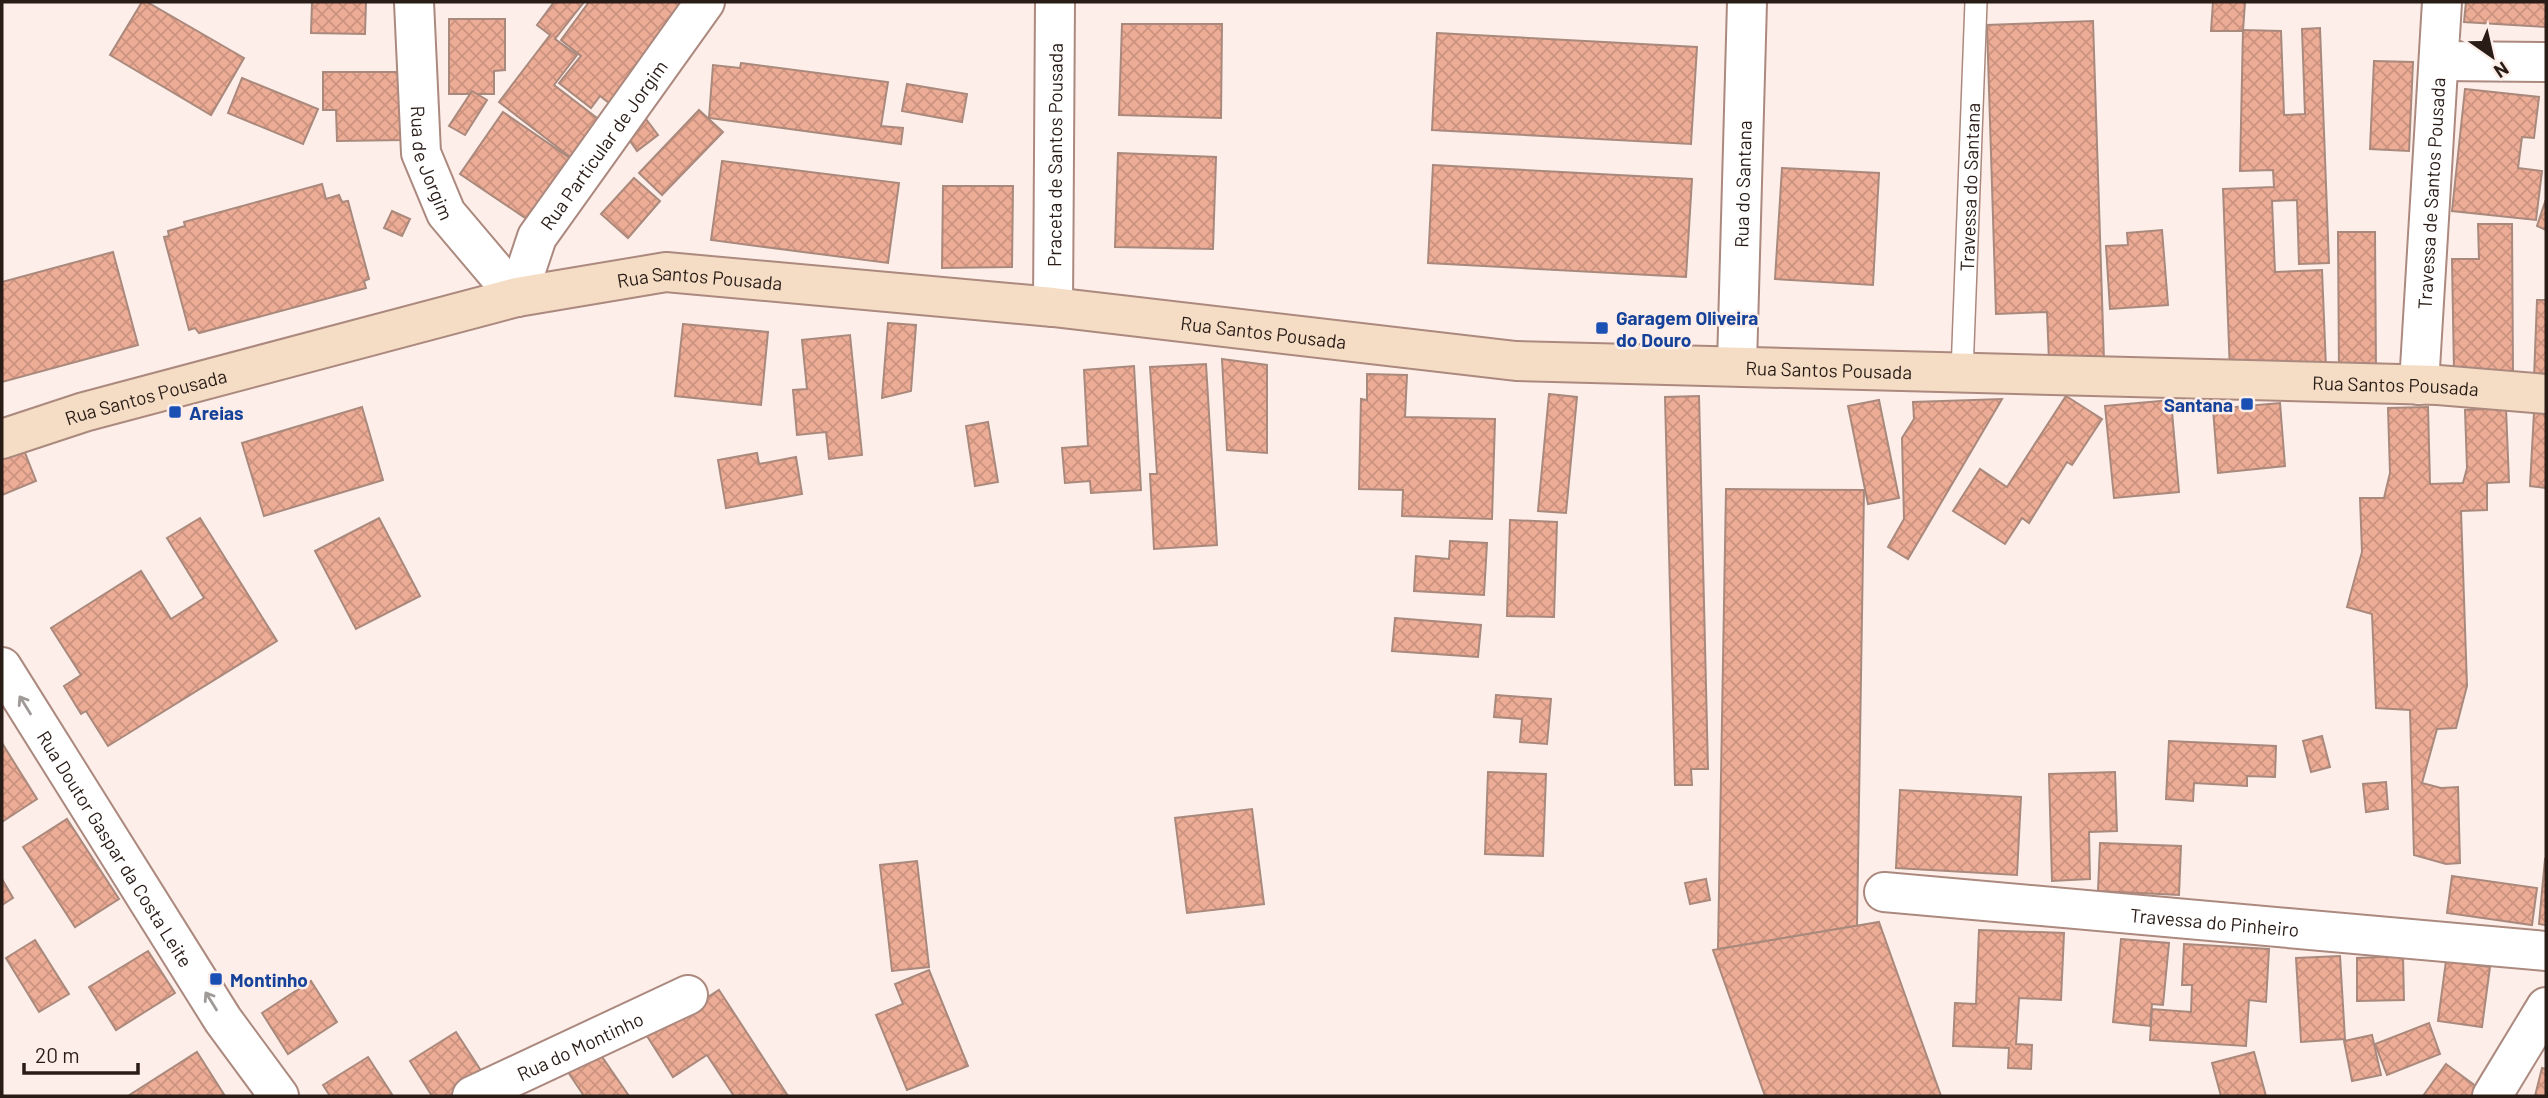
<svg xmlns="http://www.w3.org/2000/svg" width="2548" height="1098" viewBox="0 0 2548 1098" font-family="Barlow,sans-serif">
<defs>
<pattern id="building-cross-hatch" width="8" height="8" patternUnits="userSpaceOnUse" patternTransform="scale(1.75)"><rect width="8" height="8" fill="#edac95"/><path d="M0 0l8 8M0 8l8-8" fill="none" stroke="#cb9380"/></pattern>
</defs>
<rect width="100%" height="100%" fill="#fdeee9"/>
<g fill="url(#building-cross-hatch)" stroke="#aa897d" stroke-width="2">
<polygon points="142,2 147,2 244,58 211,115 110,55"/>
<polygon points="312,2 366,2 365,34 311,33"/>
<polygon points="554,2 584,2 555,39 577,55 554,85 610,128 582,166 499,102 550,35 537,25"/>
<polygon points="589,2 696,2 617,109 600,96 591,108 559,83 581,56 561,40"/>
<polygon points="2213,2 2245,2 2243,31 2211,31"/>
<polygon points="2466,2 2546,2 2546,27 2464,22"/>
<polygon points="449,19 505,19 505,70 494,71 494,94 449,94"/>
<polygon points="2093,21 2104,360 2049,361 2047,312 1996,314 1987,25"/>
<polygon points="1122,24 1222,24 1221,118 1119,115"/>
<polygon points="2320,28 2329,263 2299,264 2297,200 2272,201 2275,272 2322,270 2326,368 2230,372 2223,189 2274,187 2273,170 2240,171 2243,30 2281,31 2284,115 2305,114 2302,29"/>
<polygon points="1437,33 1697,47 1691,144 1432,130"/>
<polygon points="2374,61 2413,62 2409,151 2370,149"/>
<polygon points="741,63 888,82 881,126 903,128 901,144 709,118 713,65 740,68"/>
<polygon points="323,72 403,72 403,140 337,141 336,110 323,110"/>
<polygon points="242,78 318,109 303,144 228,113"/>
<polygon points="907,84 967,94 962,122 902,111"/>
<polygon points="2465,89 2539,97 2534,138 2522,137 2518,168 2542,171 2536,220 2452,211"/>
<polygon points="472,91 487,100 465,135 449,126"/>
<polygon points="699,110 723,132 662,195 639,173"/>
<polygon points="503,112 580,165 537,226 460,174"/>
<polygon points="643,115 658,135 637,151 622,129"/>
<polygon points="1118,153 1216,157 1213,249 1115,247"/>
<polygon points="722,161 899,183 888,263 711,240"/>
<polygon points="1433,165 1692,179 1686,277 1428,263"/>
<polygon points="1782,168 1879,173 1873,285 1775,279"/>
<polygon points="634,178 660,201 628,238 601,214"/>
<polygon points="322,184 326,199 339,195 342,202 348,201 369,279 364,281 366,288 199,333 195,328 189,330 164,237 169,236 168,231 185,226 184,222"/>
<polygon points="943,186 1013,186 1012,267 942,268"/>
<polygon points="2546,199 2546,230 2537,226"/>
<polygon points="392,211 410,219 402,236 384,228"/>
<polygon points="2478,224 2512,224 2513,371 2454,372 2452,259 2479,259"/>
<polygon points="2162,230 2168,305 2110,309 2106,246 2128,245 2127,233"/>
<polygon points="2338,232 2375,232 2376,372 2339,373"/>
<polygon points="113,252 138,345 2,382 2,282"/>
<polygon points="2537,300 2546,300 2546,378 2534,378"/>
<polygon points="888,323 916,325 911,391 882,398"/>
<polygon points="683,324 768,332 761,405 675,396"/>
<polygon points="850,335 862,455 829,459 826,432 797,435 793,390 807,389 802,340"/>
<polygon points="1222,359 1267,365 1267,453 1227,450"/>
<polygon points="1206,364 1217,545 1154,549 1150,474 1157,474 1150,367"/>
<polygon points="1134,366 1141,490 1091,493 1090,481 1065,483 1062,448 1088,446 1084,370"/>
<polygon points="1367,374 1407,375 1405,417 1495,419 1492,519 1402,516 1403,490 1359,489 1361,399 1367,400"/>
<polygon points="1549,394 1577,397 1566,513 1538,511"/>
<polygon points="1699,396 1708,769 1691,769 1692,785 1675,785 1665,397"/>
<polygon points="2066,396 2102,419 2072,465 2067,462 2029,523 2022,518 2005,544 1953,511 1980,469 2007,487"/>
<polygon points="2002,399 1908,559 1888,547 1904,519 1902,438 1914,419 1913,402"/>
<polygon points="1879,400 1899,498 1868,504 1848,406"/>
<polygon points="2171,400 2179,492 2114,498 2105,406"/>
<polygon points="2280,403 2285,466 2218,473 2213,409"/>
<polygon points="362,407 383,480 264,516 242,443"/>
<polygon points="2428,407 2430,484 2463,483 2467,468 2465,410 2506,408 2509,482 2487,483 2487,510 2461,511 2467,686 2456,728 2437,729 2422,783 2441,788 2458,787 2460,863 2446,864 2414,855 2410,710 2376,708 2372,614 2347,607 2362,552 2360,498 2384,498 2390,473 2388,408"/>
<polygon points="2534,412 2546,412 2546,488 2530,486"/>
<polygon points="988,422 998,482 975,486 966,426"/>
<polygon points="22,445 36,481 2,495 2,453"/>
<polygon points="757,453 759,464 796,457 802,494 726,508 718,460"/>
<polygon points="1726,489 1864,490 1857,926 1718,949"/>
<polygon points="200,518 277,641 108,746 86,711 81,714 64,686 81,675 51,628 141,571 171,619 204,598 167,538"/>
<polygon points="379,518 420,596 356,629 315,551"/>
<polygon points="1510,520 1557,522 1554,617 1507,616"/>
<polygon points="1450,541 1487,543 1484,595 1414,591 1416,556 1449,559"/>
<polygon points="1395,618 1481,625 1478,657 1392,651"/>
<polygon points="1496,695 1551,699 1547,744 1520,742 1522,719 1494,717"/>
<polygon points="2322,736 2330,767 2311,772 2303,741"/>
<polygon points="2169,741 2276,746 2275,777 2247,776 2247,786 2194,783 2193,801 2166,799"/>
<polygon points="2,743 37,799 2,822"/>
<polygon points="1488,772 1546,774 1543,856 1485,854"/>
<polygon points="2115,772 2117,831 2089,832 2090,879 2052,881 2049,774"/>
<polygon points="2386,782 2388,809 2366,812 2363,784"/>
<polygon points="1900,790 2021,797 2017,875 1896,868"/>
<polygon points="1252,809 1264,904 1187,913 1175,818"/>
<polygon points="67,819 119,899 75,927 23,847"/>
<polygon points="2100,843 2181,846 2179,895 2098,891"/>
<polygon points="2545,859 2546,859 2546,925 2539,924"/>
<polygon points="917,861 929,967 892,971 880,865"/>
<polygon points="2452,876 2537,888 2532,925 2447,913"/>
<polygon points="2,879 13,898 2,905"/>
<polygon points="1706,879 1710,900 1690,904 1685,883"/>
<polygon points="1879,922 1941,1096 1765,1096 1713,950"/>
<polygon points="1979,930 2064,933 2061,1000 2019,998 2016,1044 2032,1045 2031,1069 2008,1068 2009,1048 1953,1046 1955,1003 1976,1004"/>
<polygon points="2121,939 2169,943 2163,1005 2152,1004 2150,1026 2113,1022"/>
<polygon points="35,940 69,994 39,1012 6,958"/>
<polygon points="2184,944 2269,949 2266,1002 2249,1000 2246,1046 2150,1040 2152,1009 2191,1012 2192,985 2182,985"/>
<polygon points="148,951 175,993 116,1030 89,987"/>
<polygon points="2340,956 2345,1039 2301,1042 2296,958"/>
<polygon points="2403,956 2404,1000 2357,1001 2357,958"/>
<polygon points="2446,961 2490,967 2482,1027 2438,1021"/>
<polygon points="929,970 968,1066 907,1090 876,1015 903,1004 895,984"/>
<polygon points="311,981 337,1022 288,1054 262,1013"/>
<polygon points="719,990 788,1096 734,1096 707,1055 673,1077 647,1036"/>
<polygon points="2429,1023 2440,1054 2387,1075 2375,1044"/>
<polygon points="456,1032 487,1080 461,1096 432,1096 410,1061"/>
<polygon points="2372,1035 2381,1075 2352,1081 2344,1041"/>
<polygon points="596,1048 629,1096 584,1096 566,1069"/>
<polygon points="197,1052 225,1096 128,1096"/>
<polygon points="2254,1052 2266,1096 2221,1096 2212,1063"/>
<polygon points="368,1057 393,1096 330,1096 323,1085"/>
<polygon points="2446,1064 2481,1090 2476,1096 2423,1096"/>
<polygon points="2542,1068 2546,1069 2546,1096 2535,1096"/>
</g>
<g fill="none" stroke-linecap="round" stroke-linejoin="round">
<defs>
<g id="lane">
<path id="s1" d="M1962 373 1976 2"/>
</g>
<g id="street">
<path id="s2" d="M414 2 421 153 446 213 517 297"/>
<polyline points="2439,61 2546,62"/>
<path id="s3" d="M517 297 537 237 705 2"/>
<path id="s4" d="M1053 307 1055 2"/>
<path id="s5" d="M1737 364 1747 2"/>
<path id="s6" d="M2419 385 2442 2"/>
<path id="s7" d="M2 667 223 1020 279 1096"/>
<path id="s8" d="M1884 892 2546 951"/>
<path id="s9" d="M472 1096 688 995"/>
<polyline points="2492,1096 2546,1007"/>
</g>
<g id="secondary">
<path id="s10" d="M2 439 84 412 517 297 666 272 1053 307 1516 361 2438 385 2546 394"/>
</g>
</defs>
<use href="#lane" stroke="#ab897e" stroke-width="24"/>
<use href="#street" stroke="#ab897e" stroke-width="42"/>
<use href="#secondary" stroke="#ab897e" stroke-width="42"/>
<use href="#lane" stroke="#fff" stroke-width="21"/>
<use href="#street" stroke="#fff" stroke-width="38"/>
<use href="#secondary" stroke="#f4ddc4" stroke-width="38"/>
</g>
<defs><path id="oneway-shaft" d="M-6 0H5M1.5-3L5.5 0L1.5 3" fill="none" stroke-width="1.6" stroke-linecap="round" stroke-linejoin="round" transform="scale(1.75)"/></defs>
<g stroke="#9f9997">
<use href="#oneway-shaft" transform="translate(25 705) rotate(-122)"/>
<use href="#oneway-shaft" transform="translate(211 1001) rotate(-122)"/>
</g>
<g fill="#1a4fb4" stroke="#fdeee9" stroke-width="2.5">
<rect x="1595" y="321" width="14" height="14" rx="3.5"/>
<rect x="2240" y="397" width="14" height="14" rx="3.5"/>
<rect x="168" y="405" width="14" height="14" rx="3.5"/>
<rect x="209" y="972" width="14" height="14" rx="3.5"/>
</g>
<g text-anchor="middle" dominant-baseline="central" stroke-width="5" stroke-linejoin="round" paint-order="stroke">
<g font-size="19" fill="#291c17" stroke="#fdeee9">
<text stroke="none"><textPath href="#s3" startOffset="177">Rua Particular de Jorgim</textPath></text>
<text stroke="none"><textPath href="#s4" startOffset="152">Praceta de Santos Pousada</textPath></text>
<text stroke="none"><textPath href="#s2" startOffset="163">Rua de Jorgim</textPath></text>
<text stroke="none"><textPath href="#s5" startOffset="180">Rua do Santana</textPath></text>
<text stroke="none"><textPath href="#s1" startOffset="186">Travessa do Santana</textPath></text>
<text stroke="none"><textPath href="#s6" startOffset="192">Travessa de Santos Pousada</textPath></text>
<text stroke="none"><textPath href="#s10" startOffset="719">Rua Santos Pousada</textPath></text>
<text stroke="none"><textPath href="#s10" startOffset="1286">Rua Santos Pousada</textPath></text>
<text stroke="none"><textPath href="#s10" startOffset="1853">Rua Santos Pousada</textPath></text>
<text stroke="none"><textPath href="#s10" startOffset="2420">Rua Santos Pousada</textPath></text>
<text stroke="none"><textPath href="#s10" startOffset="150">Rua Santos Pousada</textPath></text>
<text stroke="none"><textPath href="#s7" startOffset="214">Rua Doutor Gaspar da Costa Leite</textPath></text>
<text stroke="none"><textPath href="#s8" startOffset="332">Travessa do Pinheiro</textPath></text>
<text stroke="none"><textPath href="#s9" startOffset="119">Rua do Montinho</textPath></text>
</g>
<g font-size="19" font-weight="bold" fill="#164399" stroke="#fdeee9" text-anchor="start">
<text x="1616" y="317">Garagem Oliveira<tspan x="1616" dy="22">do Douro</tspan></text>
<text x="2233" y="404" text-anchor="end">Santana</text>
<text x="189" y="412">Areias</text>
<text x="230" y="979">Montinho</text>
</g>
</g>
<rect width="2548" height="1098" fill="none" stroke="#291c17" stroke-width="7"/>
<g transform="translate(2492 56) rotate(146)" stroke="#fdeee9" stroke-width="5" paint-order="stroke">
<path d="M0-5L12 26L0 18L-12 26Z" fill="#291c17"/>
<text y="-10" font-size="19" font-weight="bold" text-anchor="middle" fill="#291c17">N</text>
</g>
<path d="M24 1063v10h114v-10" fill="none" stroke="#291c17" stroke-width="3.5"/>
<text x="35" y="1063" font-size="21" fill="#291c17" stroke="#fdeee9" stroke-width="5" paint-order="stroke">20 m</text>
</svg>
